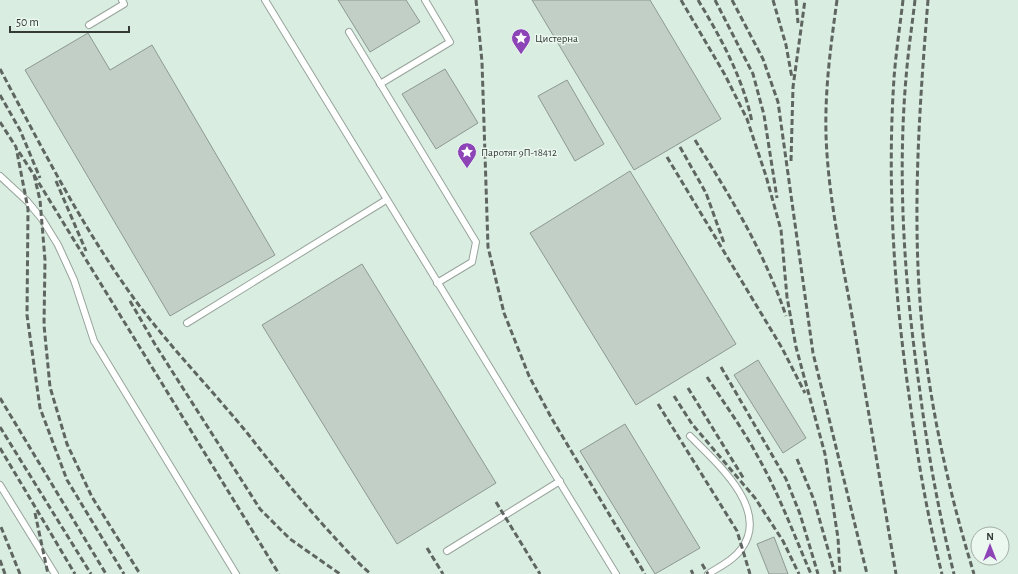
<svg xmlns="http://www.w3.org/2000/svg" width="1018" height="574" viewBox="0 0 1018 574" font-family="'Alegreya Sans',sans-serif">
<rect width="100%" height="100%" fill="#ebf8f0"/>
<path fill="#d9ede1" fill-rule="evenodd" d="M0 0H1018V574H0ZM978 534H1002V558H978Z"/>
<g fill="#c2cfc7" stroke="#8d9992">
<polygon points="338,0 406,0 420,22 370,52"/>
<polygon points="532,0 650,0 721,119 634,170"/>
<polygon points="88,33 110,70 152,45 275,255 170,316 25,70"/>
<polygon points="445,69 478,123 436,149 402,94"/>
<polygon points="567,80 604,144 575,161 538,96"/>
<polygon points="630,171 736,344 636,405 530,233"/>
<polygon points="362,264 496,483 397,544 262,325"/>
<polygon points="758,360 806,438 783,453 734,375"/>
<polygon points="625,424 700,548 655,574 580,451"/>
<polygon points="774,537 788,574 769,574 757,544"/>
</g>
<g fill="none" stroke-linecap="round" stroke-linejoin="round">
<defs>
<g id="lane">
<polyline points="265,0 616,574"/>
<polyline points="89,25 124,4 122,0"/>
<polyline points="349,32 476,242 472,262 437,283"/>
<polyline points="380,84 450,42 425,0"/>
<polyline points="0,176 27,201 42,219 58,245 74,280 94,341 236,574"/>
<polyline points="187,323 386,200"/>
<path d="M690 436C716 462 770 509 742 548 734 560 719 567 708 574"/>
<polyline points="0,485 55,574"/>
<polyline points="447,551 560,481"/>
</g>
</defs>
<use href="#lane" stroke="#98a49d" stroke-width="8"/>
<use href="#lane" stroke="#fff" stroke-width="6"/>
<g stroke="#5f6662" stroke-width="3" stroke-dasharray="6 3" stroke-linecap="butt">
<polyline points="476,0 482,62 488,247 504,313 529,376 552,419 645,574"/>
<polyline points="681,0 725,75 747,119 766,176 781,230 787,297 796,347 825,454 838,538 840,574"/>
<path d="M698 0C721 38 743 78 752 122"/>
<polyline points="715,0 753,74 764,115 777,198"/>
<polyline points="732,0 763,59 778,102 813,353 867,574"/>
<polyline points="773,0 786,45 792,78"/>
<polyline points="796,0 798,23"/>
<path d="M837 0C830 51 823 102 827 154 831 212 844 269 854 327 868 409 882 491 896 574"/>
<path d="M903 0C900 26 896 52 894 78 887 184 894 291 909 395 917 455 927 515 942 574"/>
<path d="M915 0C912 26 908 52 906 78 897 183 905 289 920 392 928 454 939 514 954 574"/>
<path d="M928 0C919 111 911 224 923 335 932 416 950 496 974 574"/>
<path d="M0 69C42 148 84 231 138 304 172 349 212 390 248 434 273 466 298 497 325 527 340 543 354 560 371 574"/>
<polyline points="0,95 20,130 40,178"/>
<polyline points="0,122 16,147 28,209 27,315 40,408 67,480 124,574"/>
<path d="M695 140C731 198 764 251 786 316"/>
<polyline points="680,147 706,193 724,243"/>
<polyline points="19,152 34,175 40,200 45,260 44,325 50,387 67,444 92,497 140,574"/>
<polyline points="667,157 782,348 805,393"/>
<polyline points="791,161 793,87 805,0"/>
<polyline points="34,175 279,574"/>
<polyline points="56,181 86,251"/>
<polyline points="130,301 156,346 260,509 290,539 340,574"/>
<polyline points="721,367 786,479 800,514 818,574"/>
<path d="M707 377C724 403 743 429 758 457 779 494 794 535 811 574"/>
<polyline points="688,388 744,479"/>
<polyline points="674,396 692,424 755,498 783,541 799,574"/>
<polyline points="0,398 106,574"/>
<polyline points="658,404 737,531 750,574"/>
<polyline points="0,427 91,574"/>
<polyline points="0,448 75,574"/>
<polyline points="797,459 814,500 835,574"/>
<polyline points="496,502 540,574"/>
<polyline points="35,513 48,574"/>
<polyline points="1,527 20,574"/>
<polyline points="427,548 443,574"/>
<polyline points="0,560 5,574"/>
<polyline points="702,564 708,574"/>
<polyline points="691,570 693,574"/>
</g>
</g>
<defs>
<symbol id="sight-pin" viewBox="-11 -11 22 30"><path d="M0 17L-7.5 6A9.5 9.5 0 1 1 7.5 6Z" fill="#8d44b6" stroke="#ebf8f0"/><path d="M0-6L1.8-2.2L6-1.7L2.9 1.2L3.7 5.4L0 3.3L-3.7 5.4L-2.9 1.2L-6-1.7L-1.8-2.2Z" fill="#fff"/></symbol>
</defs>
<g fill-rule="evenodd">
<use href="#sight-pin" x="510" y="27" width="22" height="30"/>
<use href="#sight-pin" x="456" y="141" width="22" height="30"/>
</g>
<g text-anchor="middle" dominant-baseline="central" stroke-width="3" stroke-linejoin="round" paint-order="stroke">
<g font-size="11" fill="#353a37" stroke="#ebf8f0" text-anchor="start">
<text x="535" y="38">Цистерна</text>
<text x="481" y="152">Паротяг 9П-18412</text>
</g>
</g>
<g transform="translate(990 546)"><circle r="19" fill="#ebf8f0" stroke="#a2aca6"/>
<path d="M0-3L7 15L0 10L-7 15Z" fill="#8d44b6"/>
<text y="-6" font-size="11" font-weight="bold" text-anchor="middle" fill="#353a37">N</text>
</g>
<path d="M10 26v6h119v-6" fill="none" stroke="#353a37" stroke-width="2"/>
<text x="16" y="26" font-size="12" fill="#353a37" stroke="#ebf8f0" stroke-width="3" paint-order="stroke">50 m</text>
</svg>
